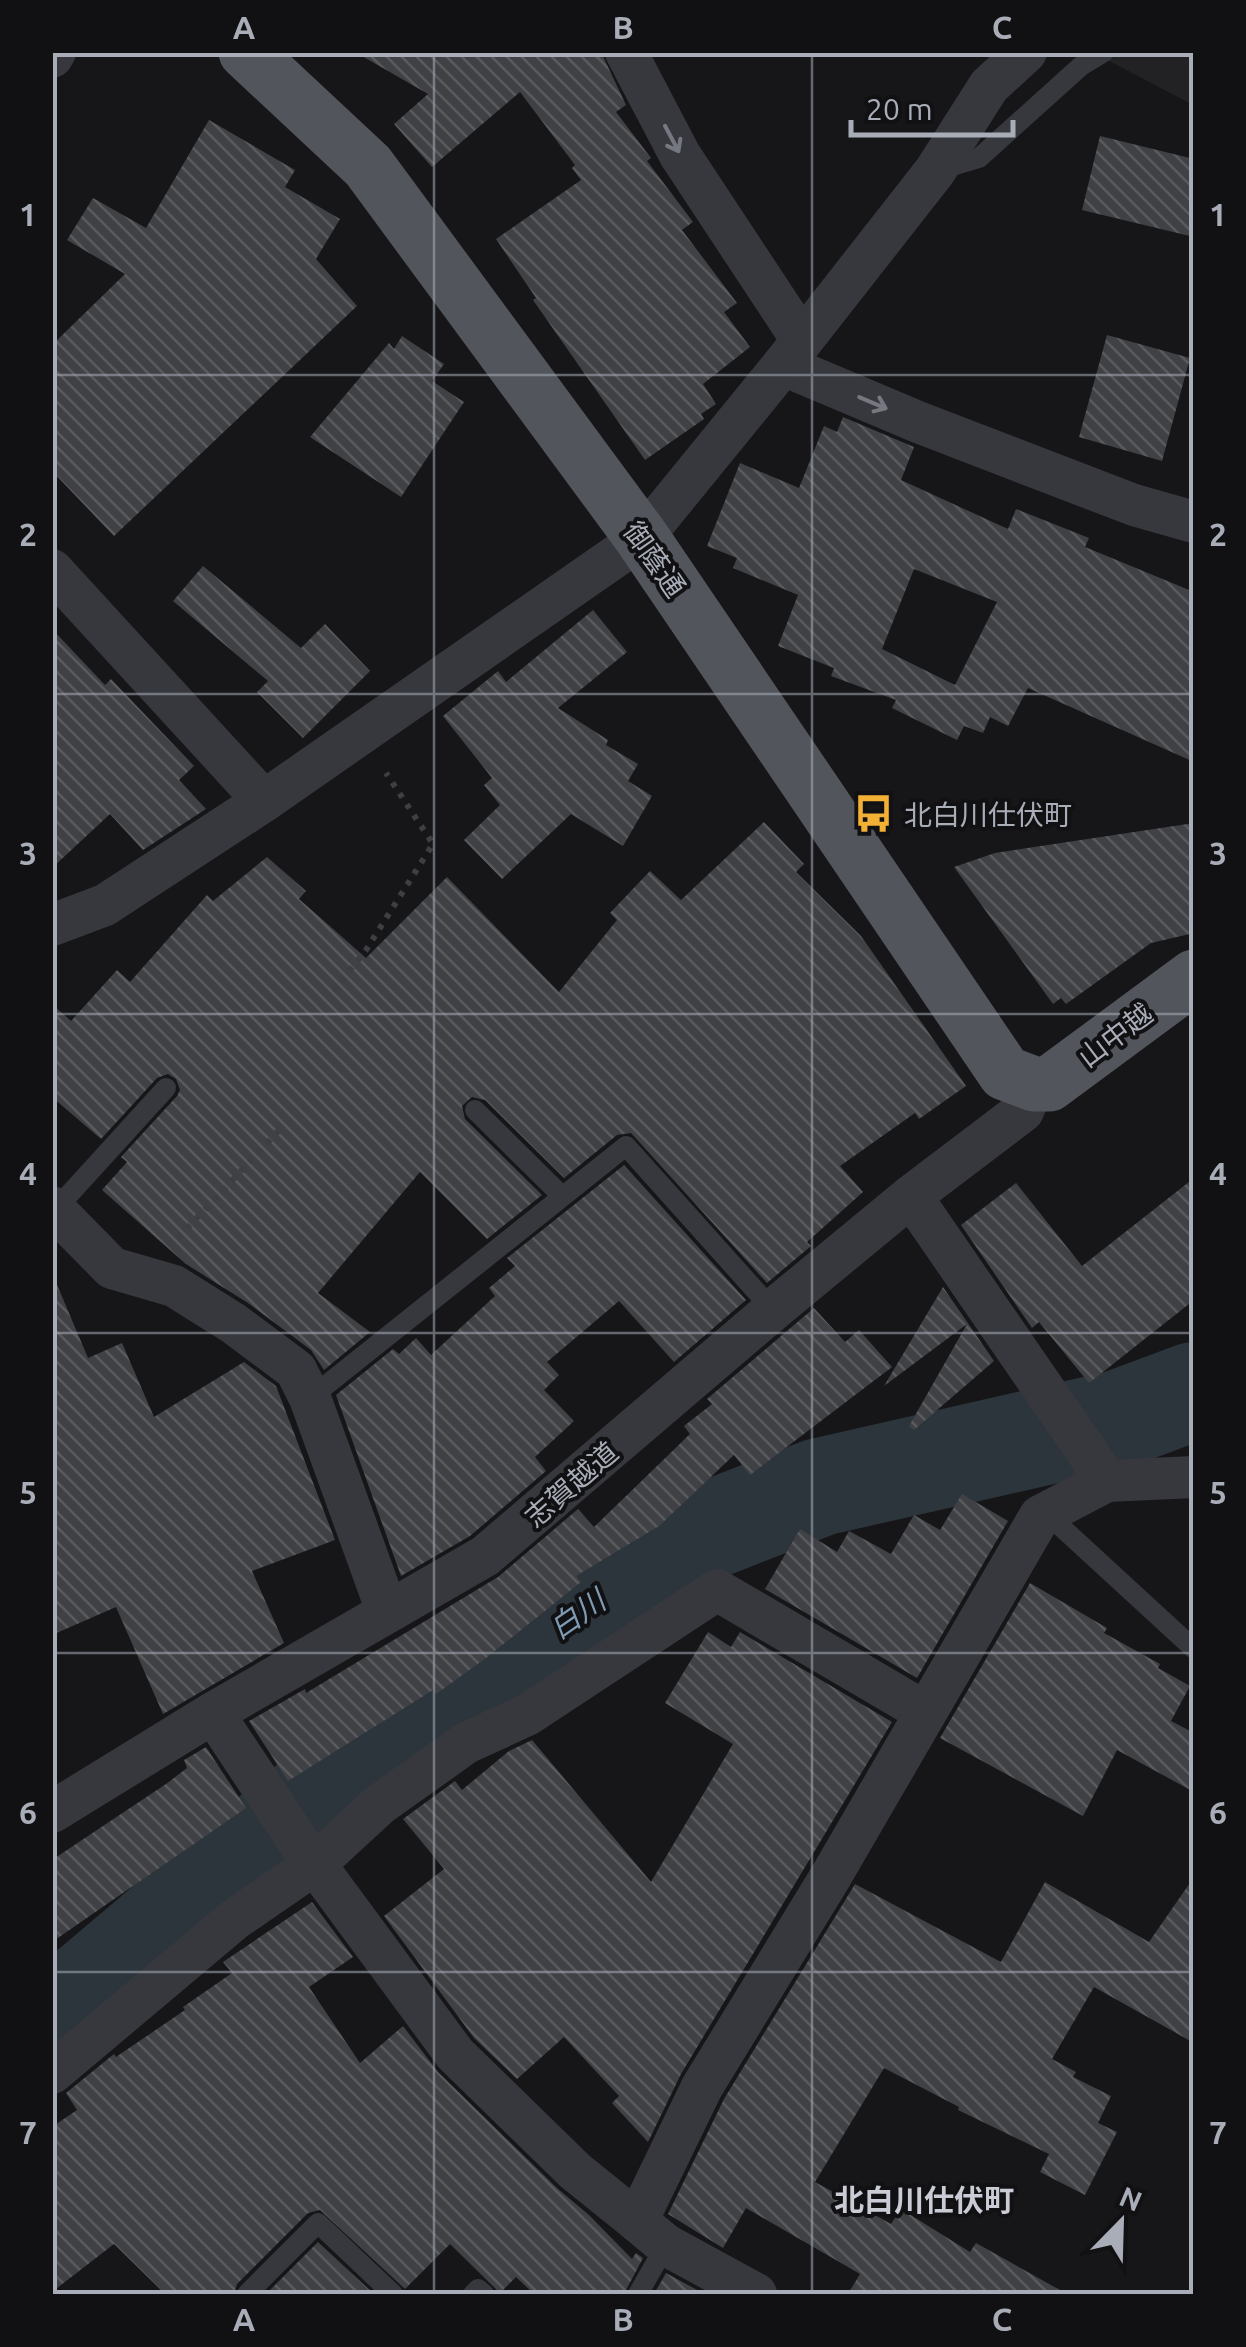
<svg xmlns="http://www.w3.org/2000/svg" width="1246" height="2347" viewBox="0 0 1246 2347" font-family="Ubuntu,'Noto Sans JP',sans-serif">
<defs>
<pattern id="building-back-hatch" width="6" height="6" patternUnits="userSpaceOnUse" patternTransform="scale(2.5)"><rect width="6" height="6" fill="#404145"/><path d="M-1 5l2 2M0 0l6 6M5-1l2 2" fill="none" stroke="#595a5e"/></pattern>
</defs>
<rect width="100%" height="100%" fill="#161618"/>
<polygon fill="#222225" points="1094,53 1193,53 1193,105"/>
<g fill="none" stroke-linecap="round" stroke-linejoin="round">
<polyline stroke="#2c353c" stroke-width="98" points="52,2019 311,1800 682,1541 820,1487 1119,1419 1194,1391"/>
</g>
<g fill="url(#building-back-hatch)" fill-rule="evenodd">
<polygon points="355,52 601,52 626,105 616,112 651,158 647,161 693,222 682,230 737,303 724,312 750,347 703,384 716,404 701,414 704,419 645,460 533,300 536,298 496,239 581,180 572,168 575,165 520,92 432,167 394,124 428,94"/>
<polygon points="209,120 295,170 285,187 340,219 316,259 357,306 114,536 52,471 52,345 125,274 67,240 93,198 146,228"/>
<polygon points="1100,136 1194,159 1194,237 1082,210"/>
<polygon points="1107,335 1190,358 1162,461 1079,437"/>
<polygon points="402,336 444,364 432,381 464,402 401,497 310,437 389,343 394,349"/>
<path d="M843 417 914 447 901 480 1008 529 1016 509 1089 538 1085 547 1194 592V762L1028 688 1008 726 990 717 983 733 964 726 957 740 892 708 896 700 831 676 834 668 778 646 798 595 733 568 737 558 707 546 740 463 799 488 824 426 837 432ZM914 569 997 602 955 685 882 649Z"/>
<polygon points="203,566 301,648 325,624 370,671 303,738 257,692 268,681 173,601"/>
<polygon points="593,610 627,652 558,708 608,740 606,745 638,764 628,781 652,796 623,846 571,814 502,879 464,840 500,805 484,785 492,778 443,716 498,671 506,682"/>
<polygon points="52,629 105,685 111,679 194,766 179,780 206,809 143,850 110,814 52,868"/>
<polygon points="764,822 804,864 796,872 861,936 966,1086 919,1119 915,1113 840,1166 863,1192 807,1242 811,1246 767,1283 631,1133 617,1135 564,1178 485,1100 472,1097 462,1106 465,1119 542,1195 487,1239 420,1172 318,1293 370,1332 324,1370 311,1350 248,1303 186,1264 102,1190 127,1162 121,1157 177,1096 180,1090 176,1079 168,1074 157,1078 101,1139 52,1097 52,1004 71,1021 117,970 130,982 207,895 213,901 267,857 306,891 299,899 366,958 447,877 559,992 617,920 610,913 650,871 681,900"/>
<polygon points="1194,823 1194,933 1151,943 1066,1004 1061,998 1053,1004 954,867 995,853"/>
<polygon points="624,1165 746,1300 674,1362 619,1301 547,1362 559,1375 544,1390 574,1421 535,1457 546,1471 470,1536 401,1576 336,1395 393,1349 399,1354 416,1338 431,1355 495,1296 489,1288 515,1266 507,1258"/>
<polygon points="1194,1178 1194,1300 1089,1383 1039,1322 1032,1328 961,1225 1016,1183 1082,1266"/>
<polygon points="52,1273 88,1358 122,1343 154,1417 244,1362 276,1386 335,1540 252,1571 284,1643 163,1714 116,1607 52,1635"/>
<polygon points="943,1287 994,1361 914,1430 909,1426 967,1324 884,1386"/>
<polygon points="814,1308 845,1342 859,1330 892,1367 750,1475 734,1455 659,1526 576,1576 581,1582 486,1658 436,1694 433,1690 288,1781 249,1721 305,1689 306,1693 498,1577 578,1509 594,1527 690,1434 684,1426 712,1404 707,1399"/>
<polygon points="962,1494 1008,1521 917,1678 765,1589 800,1529 837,1552 849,1531 891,1554 914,1515 940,1530"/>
<polygon points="1030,1583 1107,1628 1104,1633 1160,1664 1158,1668 1190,1686 1171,1721 1194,1733 1194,1792 1117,1750 1083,1816 940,1738"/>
<polygon points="708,1632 731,1647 740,1632 892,1722 681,2074 648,2142 612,2103 619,2096 564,2037 517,2079 474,2038 384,1916 444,1869 403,1819 455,1781 462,1790 509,1751 532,1740 651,1882 733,1744 665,1703"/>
<polygon points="206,1747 246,1808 52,1942 52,1860 166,1784 187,1768 184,1760"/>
<polygon points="1194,1877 1194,2043 1094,1987 1052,2059 1076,2072 1073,2077 1111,2096 1098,2123 1117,2132 1085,2195 1040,2172 1049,2154 958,2110 959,2107 884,2068 815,2182 891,2224 901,2209 970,2252 976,2243 1067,2294 848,2294 860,2274 746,2208 723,2248 668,2214 724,2099 855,1884 1001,1962 1045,1882 1149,1942"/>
<polygon points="312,1902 353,1957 309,1987 360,2063 403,2026 438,2072 558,2189 589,2215 632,2259 636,2253 643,2258 624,2294 534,2294 516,2277 500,2293 450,2244 405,2289 320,2210 308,2213 237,2284 234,2294 165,2294 114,2244 52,2292 52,2127 77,2110 66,2093 114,2054 116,2057 185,2010 183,2007 232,1973 223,1962"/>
<polygon points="318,2242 374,2294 266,2294"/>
<polygon points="666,2273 699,2291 697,2294 654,2294"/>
</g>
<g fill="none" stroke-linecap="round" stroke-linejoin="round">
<g stroke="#3d3f44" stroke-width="6" stroke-dasharray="5 8" stroke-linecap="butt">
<polyline points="336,986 335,989 366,950 433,844 386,773"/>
<polyline points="178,1238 283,1126"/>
</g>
<g stroke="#37383d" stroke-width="20">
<polyline points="942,169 979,158 1081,66 1104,52"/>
<polyline points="475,1110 562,1196"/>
<polyline points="55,1210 166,1088"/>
<polyline points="310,1398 626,1146 773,1310"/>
<polyline points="1050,1510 1059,1525 1194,1649"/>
<polyline points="247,2294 318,2223 393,2294"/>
<polyline points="473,2294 478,2289 484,2294"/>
<polyline points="638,2294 666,2245"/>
</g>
<g stroke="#37383d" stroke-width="42">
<polyline points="626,52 680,155 802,340"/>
<polyline points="52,57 55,52"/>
<polyline points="783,365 918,422 1134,505 1194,522"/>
<polyline points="52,570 264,801"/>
<polyline points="52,925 105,905 264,801 642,538 783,365 935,171 989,86 1026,52"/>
<polyline points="52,1207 112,1268 174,1286 233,1323 296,1370 310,1398 387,1611"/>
<polyline points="1107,1481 1194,1477"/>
<polyline points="213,1713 298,1841 455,2054 575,2171 637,2221 666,2245 756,2294"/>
<polyline points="52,1812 213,1713 485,1556 773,1310 911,1196 1023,1111 1034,1084"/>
<polyline points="52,2073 235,1919 315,1864 379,1805 466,1743 527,1715 717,1590 925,1712"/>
<polyline points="637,2221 702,2087 831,1876 1040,1516 1107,1481 911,1196"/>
</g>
<polyline stroke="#53555c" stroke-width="55" points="246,52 368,166 642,538 1005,1073 1034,1084 1049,1084 1194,977"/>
</g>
<defs><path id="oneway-shaft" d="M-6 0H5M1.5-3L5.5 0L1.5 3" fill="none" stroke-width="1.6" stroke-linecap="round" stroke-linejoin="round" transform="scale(2.5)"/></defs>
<g stroke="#757881">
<use href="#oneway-shaft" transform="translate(672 139) rotate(62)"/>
<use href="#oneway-shaft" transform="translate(873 403) rotate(23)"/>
</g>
<path fill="none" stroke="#a8adb8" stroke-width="2.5" stroke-opacity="0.55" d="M434 52V2294M812 52V2294M52 375H1194M52 694H1194M52 1014H1194M52 1333H1194M52 1653H1194M52 1972H1194"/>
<defs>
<symbol id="bus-bare" viewBox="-9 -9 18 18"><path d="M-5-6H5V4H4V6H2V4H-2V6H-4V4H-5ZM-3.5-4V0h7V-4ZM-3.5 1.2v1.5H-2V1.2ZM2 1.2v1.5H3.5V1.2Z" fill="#f2b134" stroke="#111113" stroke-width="2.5" paint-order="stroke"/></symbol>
</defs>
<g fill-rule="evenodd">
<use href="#bus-bare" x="846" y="786" width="55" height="55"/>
</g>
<g text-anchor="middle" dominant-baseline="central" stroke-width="8" stroke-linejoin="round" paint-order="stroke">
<g font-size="28" fill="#a8adb8" stroke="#111113">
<text transform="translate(655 559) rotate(55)">御蔭通</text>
<text transform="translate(1115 1035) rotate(-37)">山中越</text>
<text transform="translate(571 1484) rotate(-41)">志賀越道</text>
</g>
<g font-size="28" fill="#a8adb8" stroke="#111113" text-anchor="start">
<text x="904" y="814">北白川仕伏町</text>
</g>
<g font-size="30" font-style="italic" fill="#7f9bb3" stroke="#111113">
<text transform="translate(577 1614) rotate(-35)">白川</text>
</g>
<g font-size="30" font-weight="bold" fill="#c9ccd4" stroke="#111113">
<text x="924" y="2200">北白川仕伏町</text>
</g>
</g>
<rect width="1246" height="2347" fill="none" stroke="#111113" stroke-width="110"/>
<g transform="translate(1121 2222) rotate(23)" stroke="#111113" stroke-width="8" paint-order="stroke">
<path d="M0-8L18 38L0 25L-18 38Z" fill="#a8adb8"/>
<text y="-15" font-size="28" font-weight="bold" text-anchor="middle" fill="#a8adb8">N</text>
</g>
<path d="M851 120v15h162v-15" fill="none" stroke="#a8adb8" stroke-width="5"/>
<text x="866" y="120" font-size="30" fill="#a8adb8" stroke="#111113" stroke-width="8" paint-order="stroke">20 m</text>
<rect x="55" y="55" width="1136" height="2237" fill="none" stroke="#a8adb8" stroke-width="4"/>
<g font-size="32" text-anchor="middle" font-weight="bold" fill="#a8adb8">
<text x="244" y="39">A</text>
<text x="623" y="39">B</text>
<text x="1002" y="39">C</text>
<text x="28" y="226">1</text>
<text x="1218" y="226">1</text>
<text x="28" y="546">2</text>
<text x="1218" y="546">2</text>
<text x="28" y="865">3</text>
<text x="1218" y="865">3</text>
<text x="28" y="1185">4</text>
<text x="1218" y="1185">4</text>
<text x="28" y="1504">5</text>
<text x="1218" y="1504">5</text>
<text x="28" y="1824">6</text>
<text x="1218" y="1824">6</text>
<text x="28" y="2144">7</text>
<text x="1218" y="2144">7</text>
<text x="244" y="2331">A</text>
<text x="623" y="2331">B</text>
<text x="1002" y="2331">C</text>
</g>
</svg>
